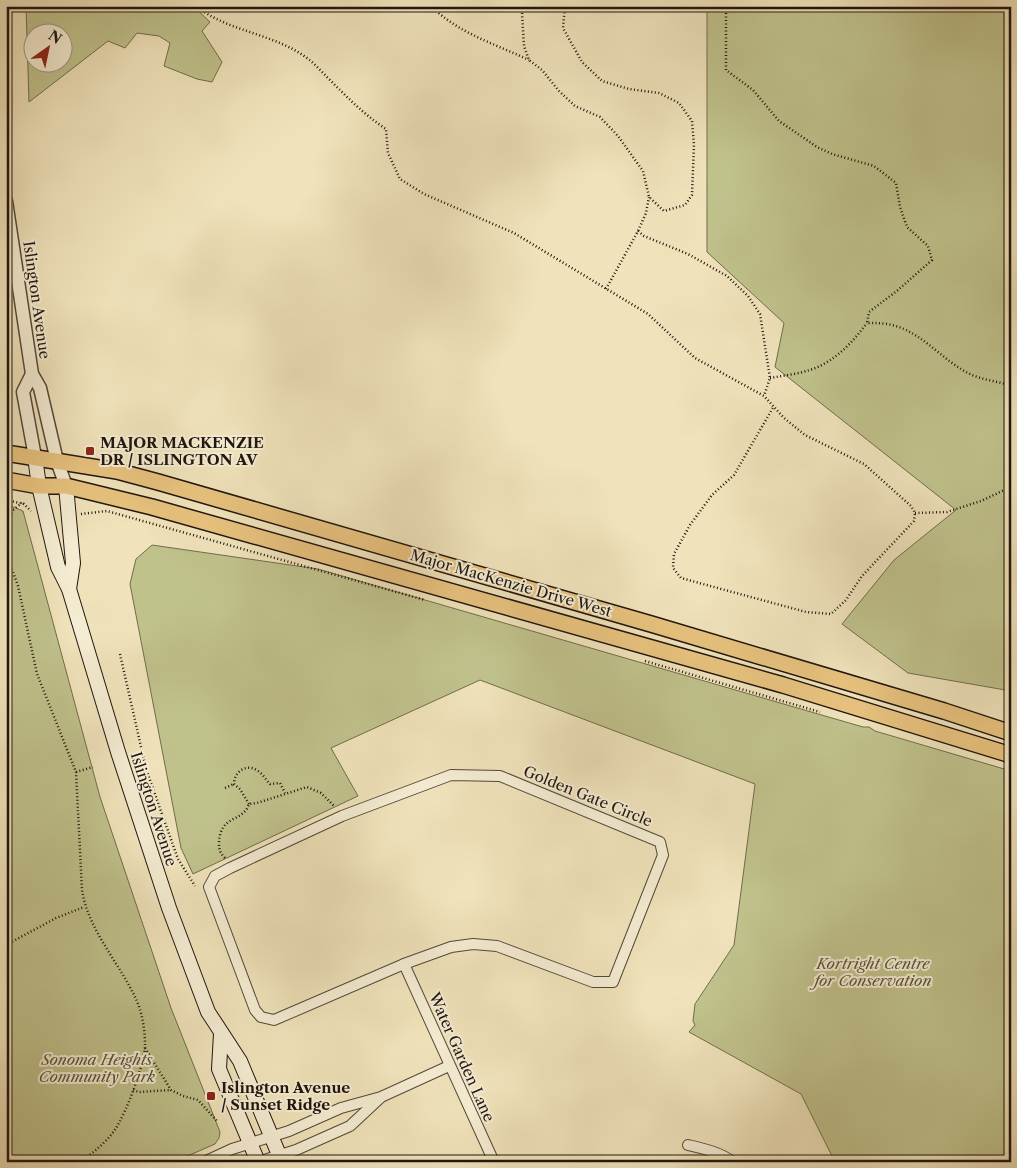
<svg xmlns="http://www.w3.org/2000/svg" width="1017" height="1168" viewBox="0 0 1017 1168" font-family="'Libre Caslon Text',serif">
<rect width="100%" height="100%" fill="#f0e3bb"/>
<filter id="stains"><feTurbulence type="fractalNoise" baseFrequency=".004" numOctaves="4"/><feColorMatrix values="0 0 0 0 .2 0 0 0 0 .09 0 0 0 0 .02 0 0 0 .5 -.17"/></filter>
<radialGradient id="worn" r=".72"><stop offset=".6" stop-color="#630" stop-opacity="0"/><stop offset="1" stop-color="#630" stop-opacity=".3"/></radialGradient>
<g fill="#c0c28c" stroke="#706c4e" fill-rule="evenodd">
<path d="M26 6H193L210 22 202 31 222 62 212 82 197 79 164 66 170 43 159 36 137 33 125 48 108 41 29 102ZM62 32V62H32V32Z"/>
<polygon points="707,6 1011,6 1011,691 908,673 842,624 894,560 956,510 775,367 784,323 707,252"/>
<polygon points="6,504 23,511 100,797 171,1008 220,1132 219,1138 215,1144 174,1162 6,1162"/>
<polygon points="152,545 318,569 863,727 869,727 875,731 1011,771 1011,1162 835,1162 801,1094 689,1032 695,1025 693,1021 695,1004 734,945 755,784 480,680 331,748 358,796 193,874 181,848 130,584 136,559"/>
</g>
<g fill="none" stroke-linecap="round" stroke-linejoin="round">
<defs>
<g id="minor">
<polygon points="451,775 500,776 660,842 663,855 613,982 593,982 497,946 473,944 451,947 404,964 274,1020 261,1017 255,1010 209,887 215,876 230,868 342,816"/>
<polyline points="404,964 494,1162"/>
<path d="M688 1145C705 1149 719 1152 733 1162"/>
<polyline points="204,1162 232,1149 289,1131 341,1108 381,1097 449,1066"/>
<polyline points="258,1162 296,1150 350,1126 380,1098"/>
</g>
<g id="tertiary">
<polyline points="6,201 32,374 40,388 57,461 66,486"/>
<polyline points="32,374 23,392 35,457"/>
</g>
<g id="secondary">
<polyline points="35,457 39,486 58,567 69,589 118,752 169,908 208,1012 240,1061 282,1162"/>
<polyline points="66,486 73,563 69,589"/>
<polyline points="221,1034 219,1069 258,1162"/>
</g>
<g id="primary">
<polyline points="6,453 117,471 158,482 651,624 944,711 1011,733"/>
<polyline points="6,480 39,486 66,486 152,507 783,685 1011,755"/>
</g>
</defs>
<use href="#minor" stroke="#53483a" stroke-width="12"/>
<use href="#tertiary" stroke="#53483a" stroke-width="15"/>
<use href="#secondary" stroke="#1f150f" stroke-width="16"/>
<use href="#primary" stroke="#1f150f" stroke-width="18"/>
<g stroke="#1f150f" stroke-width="2.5" stroke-dasharray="1 2.5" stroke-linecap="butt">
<path d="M196 6C228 32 273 33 307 58 314 63 320 70 326 76 345 95 363 114 386 129L388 153 400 179 424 194 514 233 648 314 695 358 764 396 784 418 805 435 864 464 911 506 915 513 914 521 862 576 846 600 831 614 806 612 681 578 673 568 674 554 690 525 712 495 734 475 774 406"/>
<path d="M431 6C458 33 495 44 529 60"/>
<polyline points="523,6 522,14 524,46 529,60 542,70 559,91 575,106 600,117 618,136 643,171 649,197 664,211 685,205 692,195 694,145 692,121 679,103 659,93 629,89 602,81 582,62 563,28 565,6"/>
<path d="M726 6V70L753 90 779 121 817 147 832 154 874 166 896 183 900 207 907 227 928 246 932 260 898 290 869 312 867 323C874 323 880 323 887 324 920 329 941 360 970 374 982 380 998 381 1011 386"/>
<polyline points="638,231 644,236 688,254 727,276 748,296 760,314 770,378 764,396"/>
<polyline points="606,289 638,231 646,213 649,197"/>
<path d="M770 378C787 375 807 373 822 365 841 355 855 339 867 323"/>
<polyline points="6,500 24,504 31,511"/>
<polyline points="915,513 947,512 981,501 1011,487"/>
<polyline points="81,514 107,511 425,600"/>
<polyline points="6,522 13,510 22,503"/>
<path d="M6 560 13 572 18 586 37 674 76 772 82 890C88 929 117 960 134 995 142 1010 145 1029 145 1046 145 1063 126 1113 116 1128 108 1141 93 1153 80 1162"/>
<polyline points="120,654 146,769 178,859 195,886"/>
<polyline points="645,661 820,712"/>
<polyline points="76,772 93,767"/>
<polyline points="225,788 234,784"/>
<path d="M249 804 240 789 234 784C234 771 247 763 258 771 263 774 266 780 270 784L280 783 285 793"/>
<path d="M225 858C220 853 219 850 219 843 220 814 243 823 249 804L257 803 307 787 321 793 335 807"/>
<polyline points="6,945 56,918 84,907"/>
<polyline points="145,1048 171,1090 183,1096 198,1100 217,1121"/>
<polyline points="133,1090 139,1092 171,1090"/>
</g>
<use href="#minor" stroke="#f5edd3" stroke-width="10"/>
<use href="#tertiary" stroke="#f5edd3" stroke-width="12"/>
<use href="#secondary" stroke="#f5edd3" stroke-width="14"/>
<use href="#primary" stroke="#e8c27e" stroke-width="15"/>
</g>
<g fill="#8f2418" stroke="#f5edd3" stroke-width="2">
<rect x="85" y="446" width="10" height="10" rx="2.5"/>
<rect x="206" y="1091" width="10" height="10" rx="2.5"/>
</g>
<g text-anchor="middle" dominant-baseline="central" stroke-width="4" stroke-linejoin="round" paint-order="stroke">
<g font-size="15" fill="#1f150f" stroke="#f5edd3">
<text transform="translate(37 300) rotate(82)">Islington Avenue</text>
<text transform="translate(511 583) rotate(16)">Major MacKenzie Drive West</text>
<text transform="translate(588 796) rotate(22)">Golden Gate Circle</text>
<text transform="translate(154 809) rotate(72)">Islington Avenue</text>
<text transform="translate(462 1057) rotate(66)">Water Garden Lane</text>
</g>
<g font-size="15" font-weight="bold" fill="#1f150f" stroke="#f5edd3" text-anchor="start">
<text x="100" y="442">MAJOR MACKENZIE<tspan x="100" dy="17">DR / ISLINGTON AV</tspan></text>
<text x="221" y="1087">Islington Avenue<tspan x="221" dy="17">/ Sunset Ridge</tspan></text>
</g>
<g font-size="15" font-style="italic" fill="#57523b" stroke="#f5edd3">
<text x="873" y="963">Kortright Centre<tspan x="873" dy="17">for Conservation</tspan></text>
<text x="97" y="1059">Sonoma Heights<tspan x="97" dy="17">Community Park</tspan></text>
</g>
</g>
<rect width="1017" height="1168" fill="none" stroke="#f0e3bb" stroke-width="25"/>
<rect x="8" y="8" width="1002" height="1153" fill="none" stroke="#1f150f" stroke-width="2.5"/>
<rect x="12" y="12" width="992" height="1143" fill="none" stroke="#1f150f"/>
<g transform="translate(48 48) rotate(33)"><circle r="24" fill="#f5edd3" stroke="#9f9785"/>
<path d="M0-4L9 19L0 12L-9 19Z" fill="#8f2418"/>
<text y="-8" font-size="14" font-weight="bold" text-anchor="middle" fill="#1f150f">N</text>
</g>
<rect width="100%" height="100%" filter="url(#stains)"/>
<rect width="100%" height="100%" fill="url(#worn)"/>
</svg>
